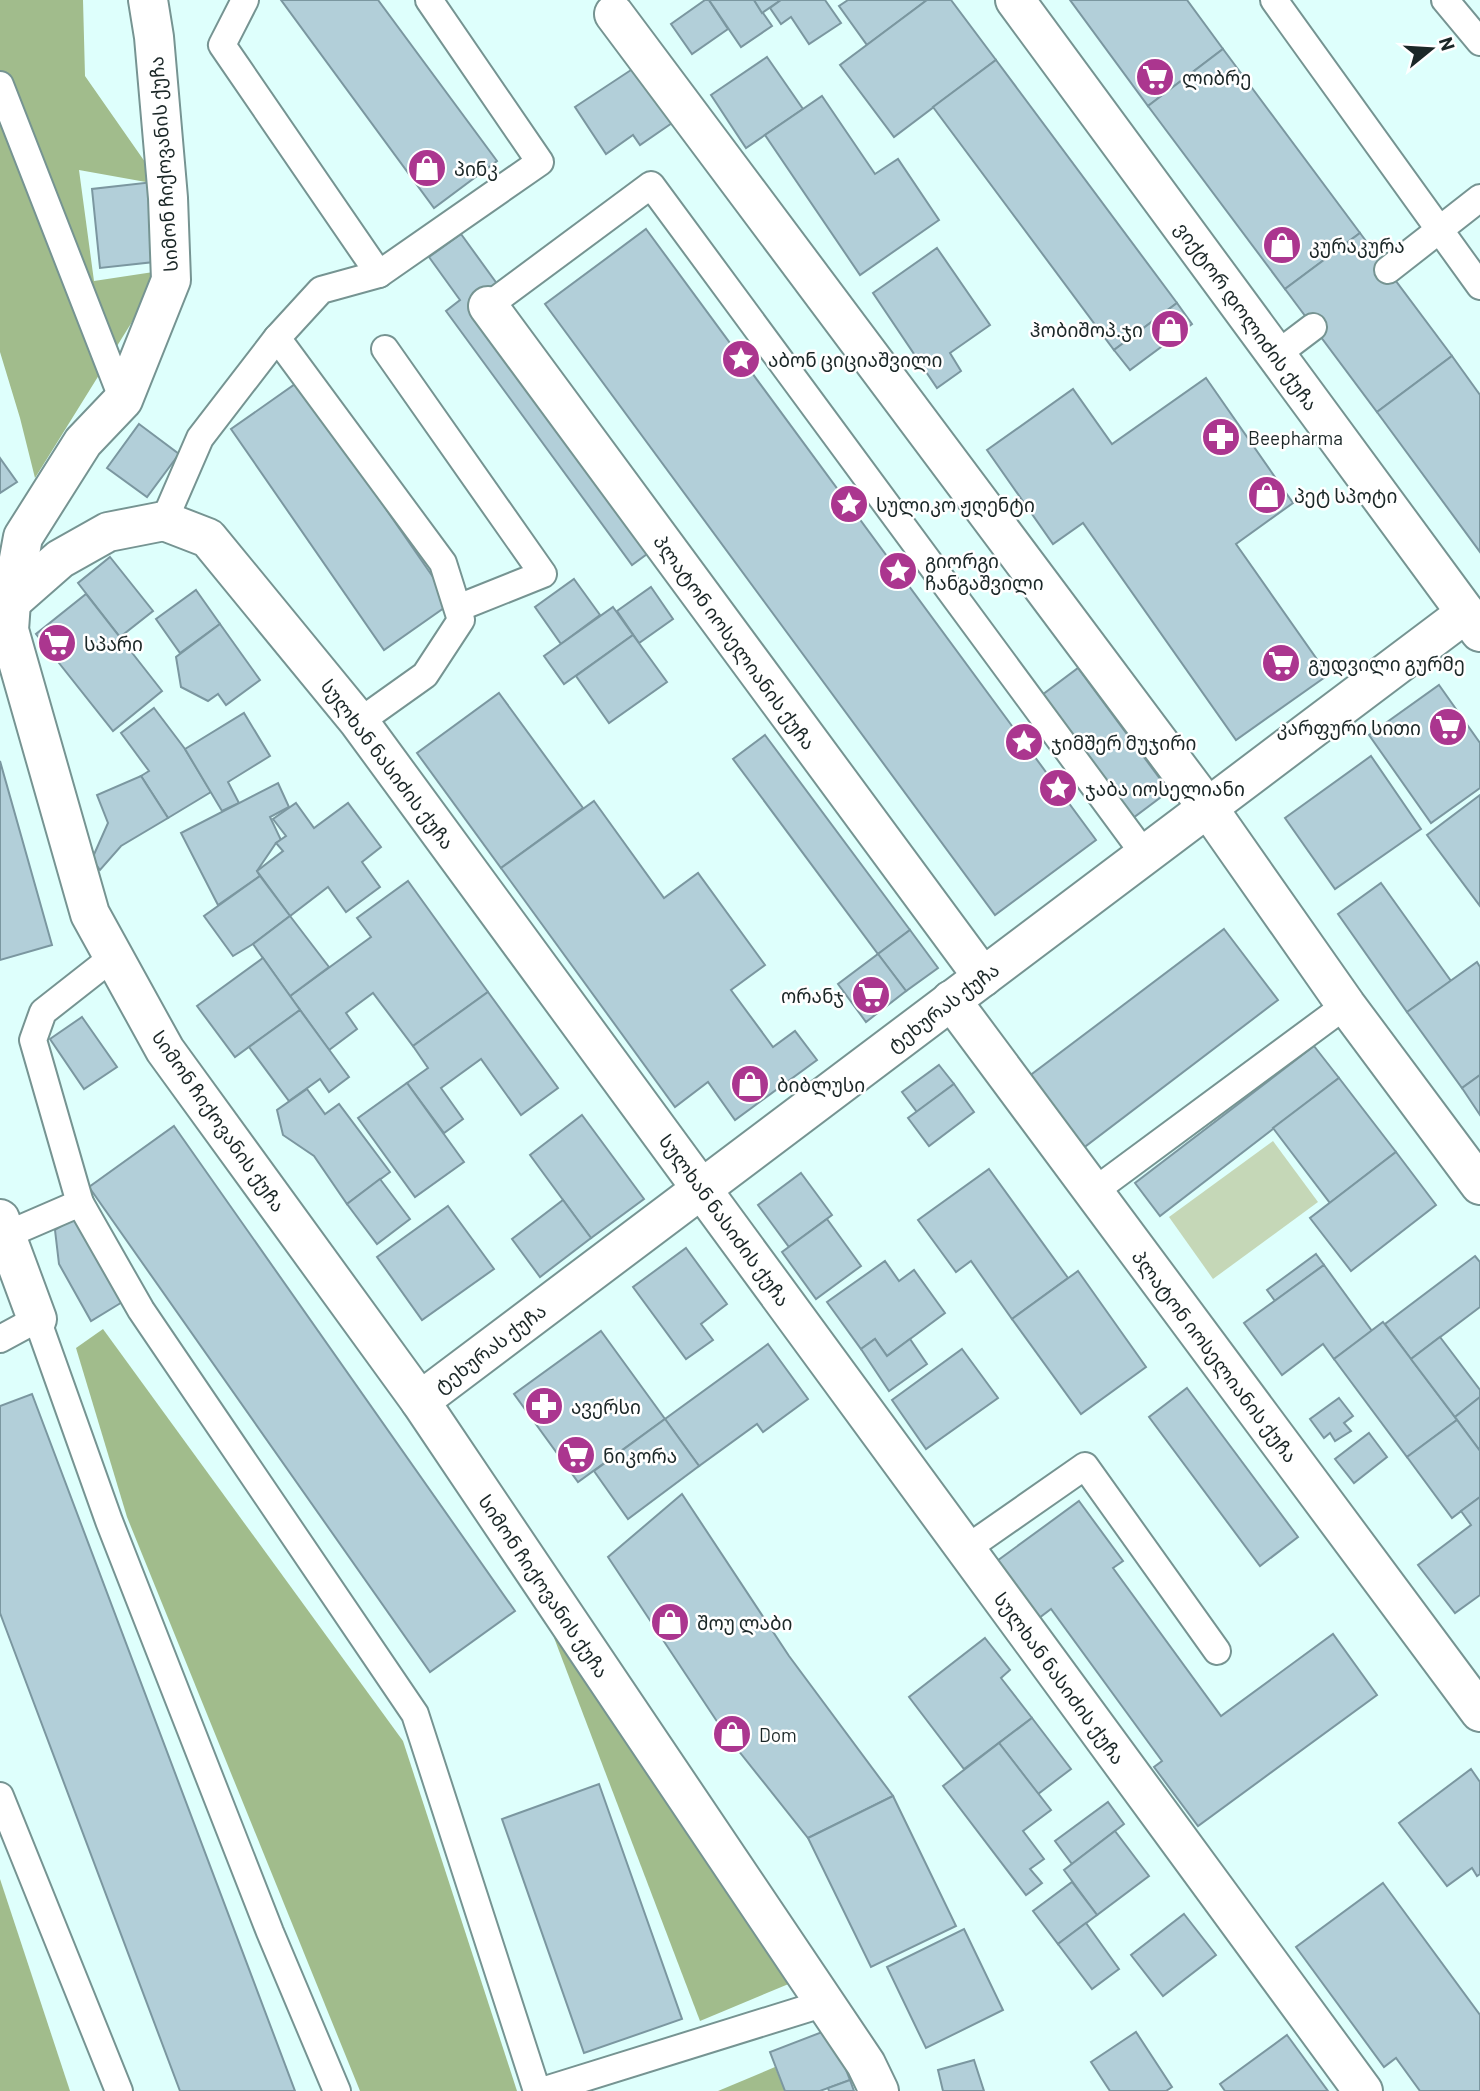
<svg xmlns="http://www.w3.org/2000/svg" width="1480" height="2091" viewBox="0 0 1480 2091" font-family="Barlow,'Noto Sans Georgian',sans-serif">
<rect width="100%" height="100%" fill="#defffc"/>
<polygon fill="#c5d7b7" points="1273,1141 1318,1202 1213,1279 1169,1217"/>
<g fill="#a1bc8c" fill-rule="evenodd">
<path d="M0 0H83L85 76 159 182 163 272 35 478 20 418 0 352ZM79 170 157 184 160 271 94 281Z"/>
<polygon points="103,1329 403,1741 517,2091 360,2091 127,1517 76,1348"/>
<polygon points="545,1614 791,1983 700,2021"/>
<polygon points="0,1879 70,2091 0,2091"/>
<polygon points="775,2067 785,2091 718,2091"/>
</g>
<g fill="#b2cfd9" stroke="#7b97a0" stroke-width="2">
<polygon points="281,0 378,0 497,161 434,208"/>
<polygon points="705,0 709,0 728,29 692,54 671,24"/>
<polygon points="709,0 754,0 772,26 741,47"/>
<polygon points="754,0 781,0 762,13"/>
<polygon points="781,0 825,0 841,23 809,44 791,17 781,24 770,8"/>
<polygon points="848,0 927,0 867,45 839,6"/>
<polygon points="927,0 951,0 996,60 894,137 840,65"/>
<polygon points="1070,0 1187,0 1223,49 1148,106"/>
<polygon points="1223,49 1360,233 1285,289 1148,106"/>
<polygon points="767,57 803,109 746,148 711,95"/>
<polygon points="996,60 1177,303 1114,350 933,107"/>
<polygon points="634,68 672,123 640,145 633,135 606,154 575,107"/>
<polygon points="822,96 875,174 898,159 939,220 860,275 765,135"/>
<polygon points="153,182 163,261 100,268 92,189"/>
<polygon points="646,229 1096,840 995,915 545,304"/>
<polygon points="1360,233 1452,356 1377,412 1285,289"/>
<polygon points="461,234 503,292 658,546 632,565 446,311 460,300 429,257"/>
<polygon points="937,248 990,325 950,353 961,371 937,388 873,293"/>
<polygon points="1177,303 1192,324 1130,370 1114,350"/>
<polygon points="1452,356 1480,395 1480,552 1377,412"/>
<polygon points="1206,378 1293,503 1236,544 1328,675 1236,740 1083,523 1053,544 987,450 1073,389 1112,444"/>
<polygon points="298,382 451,603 384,650 231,429"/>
<polygon points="139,424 179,454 147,497 107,468"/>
<polygon points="0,458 17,482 0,493"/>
<polygon points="110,557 153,611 120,637 78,583"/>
<polygon points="574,579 600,615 561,644 535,607"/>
<polygon points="651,587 673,619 639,643 617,611"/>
<polygon points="196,590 220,624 180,653 156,619"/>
<polygon points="86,594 162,691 113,731 36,634"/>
<polygon points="613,607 633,635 564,684 544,656"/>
<polygon points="220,624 260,680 226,705 218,694 208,701 181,687 176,657"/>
<polygon points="633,635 667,682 609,723 576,676"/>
<polygon points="1078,668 1169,791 1133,818 1042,695"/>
<polygon points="1439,685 1480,743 1480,788 1431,823 1369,735"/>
<polygon points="499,693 583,808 501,868 417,753"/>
<polygon points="154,708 185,749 211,792 168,818 141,776 149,771 121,733"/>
<polygon points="244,713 270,756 228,782 239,803 222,811 185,749"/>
<polygon points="765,735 910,930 878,954 733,759"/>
<polygon points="1371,756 1421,829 1335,889 1285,818"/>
<polygon points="0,761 52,945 0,960"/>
<polygon points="141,776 168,818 121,846 100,870 92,859 108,823 97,795"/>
<polygon points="278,783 289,807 270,817 281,840 276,843 257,871 260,876 218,905 181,833"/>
<polygon points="1480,795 1480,906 1427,835"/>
<polygon points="594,801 664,898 698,873 765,965 731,990 773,1047 795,1031 817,1060 735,1120 708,1082 675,1107 501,868"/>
<polygon points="296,803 314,828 348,803 381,847 362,862 380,887 346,912 328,887 290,916 257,871 283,851 276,843 286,836 273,819"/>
<polygon points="260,876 290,916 253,944 233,956 204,916"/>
<polygon points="408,881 488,992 413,1046 373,993 346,1013 357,1029 329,1050 290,996 371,937 357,918"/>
<polygon points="1381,883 1451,981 1407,1012 1338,914"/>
<polygon points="290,916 329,967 290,996 253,944"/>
<polygon points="1224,929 1278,1000 1078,1152 1024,1080"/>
<polygon points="910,930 938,968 906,991 878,954"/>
<polygon points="878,954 906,991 866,1022 838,984"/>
<polygon points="263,958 300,1010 235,1057 197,1006"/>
<polygon points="1477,962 1480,967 1480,1075 1462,1088 1407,1012"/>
<polygon points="488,992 558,1088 521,1115 481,1059 441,1088 463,1119 444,1133 407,1083 428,1068 413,1046"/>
<polygon points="300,1010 349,1077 329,1092 320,1079 289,1101 249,1047"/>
<polygon points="82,1017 117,1067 84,1089 50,1039"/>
<polygon points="1314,1046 1339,1078 1160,1216 1135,1183"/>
<polygon points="939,1065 954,1084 917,1112 902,1092"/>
<polygon points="1480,1075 1480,1115 1462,1088"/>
<polygon points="1339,1078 1396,1152 1330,1203 1273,1128"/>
<polygon points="407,1083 464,1162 415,1197 358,1118"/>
<polygon points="954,1084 974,1112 929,1146 908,1118"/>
<polygon points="307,1089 325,1114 339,1104 390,1172 347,1204 314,1156 283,1135 277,1110"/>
<polygon points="582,1115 644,1199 591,1238 530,1155"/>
<polygon points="174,1126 515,1611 430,1672 89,1187"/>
<polygon points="1396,1152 1436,1205 1351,1271 1310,1218"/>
<polygon points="989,1169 1068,1278 1012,1319 971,1261 956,1272 918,1220"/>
<polygon points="801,1173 832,1215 789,1247 758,1205"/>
<polygon points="380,1179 410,1219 377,1244 347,1204"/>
<polygon points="563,1200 591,1238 540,1277 512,1239"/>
<polygon points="448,1206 494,1269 422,1320 377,1257"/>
<polygon points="78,1216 124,1301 91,1321 59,1264 55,1230"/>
<polygon points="827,1219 861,1266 816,1299 782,1252"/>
<polygon points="686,1248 727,1304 701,1324 713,1340 686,1359 633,1287"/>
<polygon points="1316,1254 1324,1265 1275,1301 1267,1290"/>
<polygon points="1475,1256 1480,1262 1480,1307 1411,1359 1385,1324"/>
<polygon points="885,1261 899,1281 914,1270 945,1313 887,1356 875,1339 861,1349 827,1302"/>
<polygon points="1324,1265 1372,1331 1334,1359 1323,1344 1282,1375 1244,1323"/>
<polygon points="1078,1271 1146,1367 1081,1414 1012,1319"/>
<polygon points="1383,1322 1457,1420 1407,1457 1334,1359"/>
<polygon points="601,1331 665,1419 578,1482 514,1394"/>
<polygon points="1440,1337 1480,1390 1480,1397 1455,1417 1411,1359"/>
<polygon points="875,1339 887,1356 910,1339 927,1364 889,1391 861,1349"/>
<polygon points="768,1344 808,1399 763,1432 757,1424 699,1466 665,1419"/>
<polygon points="962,1349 998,1398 926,1449 892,1400"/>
<polygon points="1187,1388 1298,1537 1260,1566 1149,1417"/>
<polygon points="32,1394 295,2091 180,2091 0,1613 0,1406"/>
<polygon points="1480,1397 1480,1451 1455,1417"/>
<polygon points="1339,1398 1353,1416 1344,1423 1351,1431 1335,1441 1330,1433 1324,1438 1310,1419"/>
<polygon points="665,1419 699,1466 628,1519 594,1471"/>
<polygon points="1457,1420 1480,1451 1480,1497 1452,1518 1407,1457"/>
<polygon points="1369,1433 1387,1457 1354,1483 1335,1459"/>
<polygon points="682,1494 789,1656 893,1796 808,1838 726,1735 608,1557"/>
<polygon points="1480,1497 1480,1595 1455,1613 1418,1565 1471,1525 1461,1511"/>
<polygon points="1079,1501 1123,1561 1113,1568 1221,1716 1333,1634 1377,1695 1198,1826 1154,1767 1162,1761 1051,1609 1039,1618 997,1561"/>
<polygon points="985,1638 1010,1670 1001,1678 1032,1718 964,1769 909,1697"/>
<polygon points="1032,1718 1071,1769 1038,1794 999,1743"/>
<polygon points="999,1743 1051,1810 1023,1831 1044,1859 1030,1869 1042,1883 1026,1895 943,1786"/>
<polygon points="1471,1769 1480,1782 1480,1874 1477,1876 1472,1868 1447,1886 1399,1823"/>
<polygon points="599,1784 682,2019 584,2053 502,1819"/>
<polygon points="893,1796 956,1926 871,1967 808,1838"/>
<polygon points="1108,1802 1124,1824 1072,1864 1055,1841"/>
<polygon points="1115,1831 1149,1876 1097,1915 1064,1870"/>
<polygon points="1072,1882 1097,1915 1058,1944 1033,1911"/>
<polygon points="1383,1883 1480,2015 1480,2091 1420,2091 1396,2058 1384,2067 1296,1947"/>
<polygon points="1184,1914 1216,1955 1163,1996 1131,1955"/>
<polygon points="1086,1923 1119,1969 1092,1989 1058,1944"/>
<polygon points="964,1929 1003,2010 926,2048 887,1967"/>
<polygon points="830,2029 850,2080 820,2091 785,2091 770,2052"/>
<polygon points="1136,2032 1172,2087 1166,2091 1110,2091 1091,2062"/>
<polygon points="1287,2035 1328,2091 1225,2091 1220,2084"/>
<polygon points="974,2060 984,2091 943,2091 938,2070"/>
<polygon points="850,2080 854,2091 829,2091 828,2088"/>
</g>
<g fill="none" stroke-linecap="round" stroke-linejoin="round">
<defs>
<g id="service">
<polyline points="245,0 222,45 379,274 540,162 429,0"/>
<polyline points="1274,0 1480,286"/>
<polyline points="1445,0 1480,42"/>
<polyline points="0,85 123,400"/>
<polyline points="1388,270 1480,198"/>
<polyline points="488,306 651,185 1145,855"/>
<polyline points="385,349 543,574 458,608"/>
<polyline points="1276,355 1313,327"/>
<polyline points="164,521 200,438 277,338"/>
<polyline points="359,722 425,675 461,620 443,563 277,338 321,290 379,274"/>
<polyline points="1093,1192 1346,1005"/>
<polyline points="80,1203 33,1040 43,1012 113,957"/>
<polyline points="6,1235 80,1203 141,1310 415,1714 537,2091"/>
<polyline points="0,1339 37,1319 109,1521 270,1932 337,2091"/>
<polyline points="966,1549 1085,1466 1217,1651"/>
<polyline points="0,1796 119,2091"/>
<polyline points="542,2091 825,2003"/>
</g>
<g id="minor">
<polyline points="614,14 1208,808"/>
<polyline points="488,306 983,977"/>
<polyline points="11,602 60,559 108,532 164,521 208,538 359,722 1363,2091"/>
<polyline points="951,1000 1480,1712"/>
<polyline points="0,1219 37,1319"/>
</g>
<g id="tertiary">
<polyline points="148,0 154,37 168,198 171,280 123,400 83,442 23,537 11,602 9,630 90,914 165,1050 420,1401 866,2064 879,2091"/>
<polyline points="1015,0 1480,632"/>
<polyline points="1208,808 1346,1005 1480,1185"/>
<polyline points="420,1401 1466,613"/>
</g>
</defs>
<use href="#service" stroke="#769492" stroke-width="30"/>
<use href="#minor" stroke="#769492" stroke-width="42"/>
<use href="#tertiary" stroke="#769492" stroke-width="42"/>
<use href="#service" stroke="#fff" stroke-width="26"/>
<use href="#minor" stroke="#fff" stroke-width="38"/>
<use href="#tertiary" stroke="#fff" stroke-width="38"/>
</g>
<defs>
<symbol id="supermarket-disc" viewBox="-11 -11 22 22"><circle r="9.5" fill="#ab368f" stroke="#fff"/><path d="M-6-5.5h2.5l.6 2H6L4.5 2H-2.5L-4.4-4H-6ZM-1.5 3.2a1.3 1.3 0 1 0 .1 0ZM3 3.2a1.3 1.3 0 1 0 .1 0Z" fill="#fff"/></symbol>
<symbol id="shop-disc" viewBox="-11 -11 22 22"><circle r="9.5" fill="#ab368f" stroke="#fff"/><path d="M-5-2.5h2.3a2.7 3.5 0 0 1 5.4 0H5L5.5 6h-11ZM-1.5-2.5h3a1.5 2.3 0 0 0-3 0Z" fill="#fff"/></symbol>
<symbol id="sight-disc" viewBox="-11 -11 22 22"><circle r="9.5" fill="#ab368f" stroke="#fff"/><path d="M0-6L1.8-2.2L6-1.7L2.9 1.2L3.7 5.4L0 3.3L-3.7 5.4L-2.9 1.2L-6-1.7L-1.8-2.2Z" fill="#fff"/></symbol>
<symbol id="pharmacy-disc" viewBox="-11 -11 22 22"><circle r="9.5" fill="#ab368f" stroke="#fff"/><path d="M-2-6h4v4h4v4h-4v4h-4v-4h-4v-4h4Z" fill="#fff"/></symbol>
</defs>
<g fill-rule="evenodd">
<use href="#supermarket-disc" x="1133" y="55" width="44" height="44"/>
<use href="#shop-disc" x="405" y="146" width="44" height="44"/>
<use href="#shop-disc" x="1260" y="223" width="44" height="44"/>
<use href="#shop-disc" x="1148" y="307" width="44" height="44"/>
<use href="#sight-disc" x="719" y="337" width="44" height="44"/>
<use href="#pharmacy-disc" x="1199" y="415" width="44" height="44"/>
<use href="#shop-disc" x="1245" y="473" width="44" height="44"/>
<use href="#sight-disc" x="827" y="482" width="44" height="44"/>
<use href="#sight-disc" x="876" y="549" width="44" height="44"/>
<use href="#supermarket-disc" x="35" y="621" width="44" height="44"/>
<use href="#supermarket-disc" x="1259" y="641" width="44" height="44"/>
<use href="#supermarket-disc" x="1426" y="705" width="44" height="44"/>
<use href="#sight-disc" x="1002" y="720" width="44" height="44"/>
<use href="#sight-disc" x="1036" y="766" width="44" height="44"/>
<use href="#supermarket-disc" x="849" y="973" width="44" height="44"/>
<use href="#shop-disc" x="728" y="1062" width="44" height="44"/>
<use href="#pharmacy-disc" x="522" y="1384" width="44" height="44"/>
<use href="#supermarket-disc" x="554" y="1433" width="44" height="44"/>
<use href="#shop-disc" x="648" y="1600" width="44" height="44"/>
<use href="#shop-disc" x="710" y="1712" width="44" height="44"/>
</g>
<g text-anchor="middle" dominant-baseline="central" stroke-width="5" stroke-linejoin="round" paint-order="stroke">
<g font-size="19" fill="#1b2727" stroke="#fff" text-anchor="start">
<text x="1182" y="77">ლიბრე</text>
<text x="454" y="168">პინკ</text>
<text x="1309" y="245">კურაკურა</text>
<text x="1143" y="329" text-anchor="end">ჰობიშოპ.ჯი</text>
<text x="768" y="359">აბონ ციციაშვილი</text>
<text x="1248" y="437">Beepharma</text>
<text x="1294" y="495">პეტ სპოტი</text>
<text x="876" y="504">სულიკო ჟღენტი</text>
<text x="925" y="560">გიორგი<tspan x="925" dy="22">ჩანგაშვილი</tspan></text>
<text x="84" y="643">სპარი</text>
<text x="1308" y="663">გუდვილი გურმე</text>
<text x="1421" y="727" text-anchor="end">კარფური სითი</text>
<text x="1051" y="742">ჯიმშერ მუჯირი</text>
<text x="1085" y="788">ჯაბა იოსელიანი</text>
<text x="844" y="995" text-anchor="end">ორანჯ</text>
<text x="777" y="1084">ბიბლუსი</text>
<text x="571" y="1406">ავერსი</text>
<text x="603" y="1455">ნიკორა</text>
<text x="697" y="1622">შოუ ლაბი</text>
<text x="759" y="1734">Dom</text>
</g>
<g font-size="19" fill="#1b2727" stroke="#fff">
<text transform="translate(163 164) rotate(-94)">სიმონ ჩიქოვანის ქუჩა</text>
<text transform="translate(1247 316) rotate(54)">ვიქტორ დოლიძის ქუჩა</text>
<text transform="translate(735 642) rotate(54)">პლატონ იოსელიანის ქუჩა</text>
<text transform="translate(388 764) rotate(53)">სულხან ნასიძის ქუჩა</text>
<text transform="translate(943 1007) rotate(-37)">ტეხურას ქუჩა</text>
<text transform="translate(219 1121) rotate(55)">სიმონ ჩიქოვანის ქუჩა</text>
<text transform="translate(725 1220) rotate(54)">სულხან ნასიძის ქუჩა</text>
<text transform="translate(490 1348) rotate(-37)">ტეხურას ქუჩა</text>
<text transform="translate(1215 1356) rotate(53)">პლატონ იოსელიანის ქუჩა</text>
<text transform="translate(544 1586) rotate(56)">სიმონ ჩიქოვანის ქუჩა</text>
<text transform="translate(1060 1678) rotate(54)">სულხან ნასიძის ქუჩა</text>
</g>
</g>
<g transform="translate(1431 49) rotate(72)" stroke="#ffffff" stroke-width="5" paint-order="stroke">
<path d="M0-5L12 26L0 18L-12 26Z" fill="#1b2727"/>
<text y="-10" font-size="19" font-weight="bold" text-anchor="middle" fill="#1b2727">N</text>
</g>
</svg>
